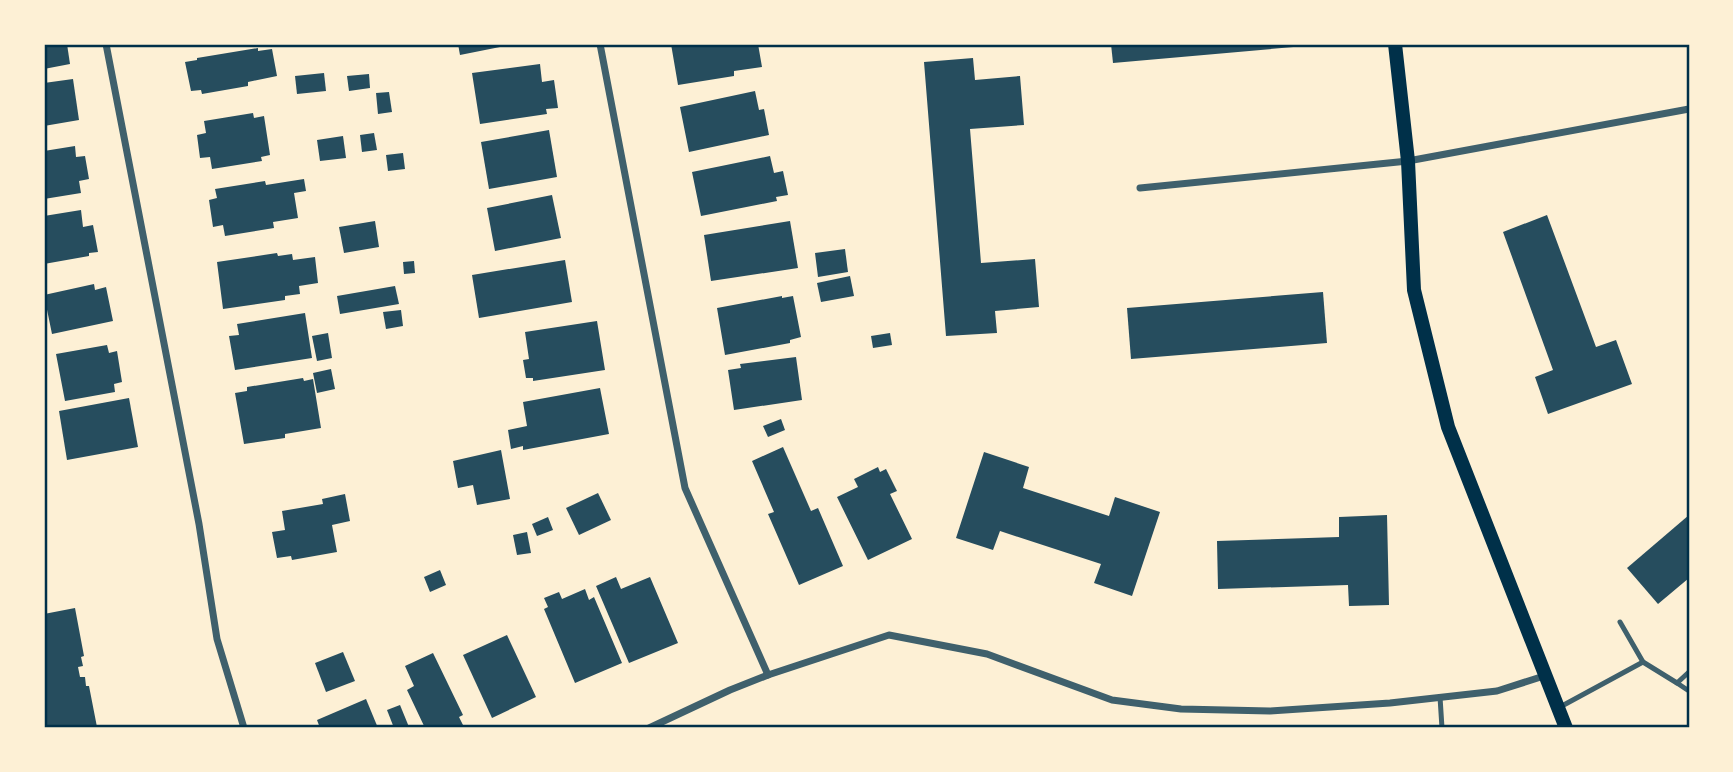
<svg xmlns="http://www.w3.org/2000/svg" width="1733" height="772" viewBox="0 0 1733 772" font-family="'Work Sans',sans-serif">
<rect width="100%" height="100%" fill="#fdf0d5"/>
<g fill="#264d5e">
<polygon points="44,44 67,44 70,64 44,69"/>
<polygon points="458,44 510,44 510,45 460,55"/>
<polygon points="671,44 758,44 762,67 734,71 734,76 678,85"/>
<polygon points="1111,44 1305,44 1305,46 1113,63"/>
<polygon points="258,48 258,51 272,49 277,76 248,82 248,86 202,94 201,90 191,91 185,62 197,60 197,58"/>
<polygon points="973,58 975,80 1020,76 1024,125 970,129 981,263 1035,259 1039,307 995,311 997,333 946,336 924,62"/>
<polygon points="540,64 542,82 554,80 558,108 546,109 547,114 480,124 472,73"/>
<polygon points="324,73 326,91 297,94 295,76"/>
<polygon points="369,74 370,88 349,91 347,76"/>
<polygon points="73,79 79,120 44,126 44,83"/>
<polygon points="755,91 759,110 764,109 769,135 689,152 680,107"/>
<polygon points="389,92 392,112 378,114 376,93"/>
<polygon points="253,113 254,118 264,116 270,155 261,157 262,161 212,169 210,157 200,158 197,135 206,133 204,121"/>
<polygon points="549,130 557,177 489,189 481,142"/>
<polygon points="374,133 377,150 362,152 360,135"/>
<polygon points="343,136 346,158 320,161 317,140"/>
<polygon points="75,146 76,157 85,156 89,179 79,181 81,193 44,199 44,151"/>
<polygon points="403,153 405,169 388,171 386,155"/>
<polygon points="770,156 774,173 783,171 788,195 776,197 777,201 701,216 692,172"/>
<polygon points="304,179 306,191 294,193 298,218 273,222 274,228 225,236 223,225 213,227 209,200 217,198 215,189 265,181 266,185"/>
<polygon points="552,195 561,238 495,251 487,208"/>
<polygon points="81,210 83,227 93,225 98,252 89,253 89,256 44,264 44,216"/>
<polygon points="1547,215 1596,347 1616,340 1632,384 1548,414 1535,377 1553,370 1503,232"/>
<polygon points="375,221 379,247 344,253 339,227"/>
<polygon points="790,221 798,268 711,281 704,235"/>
<polygon points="845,249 848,272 818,277 815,253"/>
<polygon points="277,253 278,256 292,254 293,260 315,257 318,283 299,286 300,294 285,296 285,300 223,309 217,262"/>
<polygon points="565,260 572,302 479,318 472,275"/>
<polygon points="414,261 415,273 404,274 403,262"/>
<polygon points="850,276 854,296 821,302 817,283"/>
<polygon points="94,284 95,290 106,287 113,321 52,334 44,295"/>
<polygon points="395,286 399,304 340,314 337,296"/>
<polygon points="1323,292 1327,343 1131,359 1127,308"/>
<polygon points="782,296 782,298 793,296 801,337 790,340 790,343 725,355 717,308"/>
<polygon points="401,310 403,326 386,329 383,312"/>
<polygon points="305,313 312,358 235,370 229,336 239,335 237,324"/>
<polygon points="597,321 605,370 533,381 533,378 526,378 523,360 529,359 525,332"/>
<polygon points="328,333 332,358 317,361 312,336"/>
<polygon points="890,333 892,345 873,348 871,336"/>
<polygon points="107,345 109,353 117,351 122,382 114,384 115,392 65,401 56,354"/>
<polygon points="796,357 802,400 734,410 728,370 741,368 740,364"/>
<polygon points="331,369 335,389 317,393 313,373"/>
<polygon points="303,378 304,381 313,379 321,428 285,434 285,438 244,444 235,393 247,391 247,387"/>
<polygon points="600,388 609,434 523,450 523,446 511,449 508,430 527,426 523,402"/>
<polygon points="129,398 138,447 67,460 59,411"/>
<polygon points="781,419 785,430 768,437 763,426"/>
<polygon points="783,447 811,511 818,508 843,566 799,585 768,514 774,512 752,461"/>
<polygon points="501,450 510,499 477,505 473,485 458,488 453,461"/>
<polygon points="984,452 1029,467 1023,488 1109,516 1115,497 1160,512 1132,596 1094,583 1101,564 1000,531 993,550 956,538"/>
<polygon points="878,467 880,472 886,469 897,491 890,494 912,539 868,560 837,497 858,487 854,479"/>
<polygon points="598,493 611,520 579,535 566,508"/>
<polygon points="345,494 350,521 332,525 337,552 292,560 291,556 277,558 272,532 285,530 282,511 323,504 322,499"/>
<polygon points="1387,515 1389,605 1349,606 1348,585 1218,589 1217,541 1339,537 1339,517"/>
<polygon points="1689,515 1689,578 1658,604 1627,568"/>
<polygon points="548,517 553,530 537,536 532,524"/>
<polygon points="527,532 531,553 517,555 513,535"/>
<polygon points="440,570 446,585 430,592 424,577"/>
<polygon points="616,577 621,589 650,577 678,643 629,663 596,586"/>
<polygon points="585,589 589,600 594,597 622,663 575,683 544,609 548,607 544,598 559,592 562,599"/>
<polygon points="75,608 84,656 81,657 83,666 78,667 80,677 85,677 86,686 89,686 97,727 44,728 44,614"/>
<polygon points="507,635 536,697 492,718 463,655"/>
<polygon points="343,652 355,681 326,692 315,663"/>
<polygon points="433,653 463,715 459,717 464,727 462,728 425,728 407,690 414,686 405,666"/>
<polygon points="366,699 378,728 320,728 317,720"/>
<polygon points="400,705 409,727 407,728 394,728 387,710"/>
</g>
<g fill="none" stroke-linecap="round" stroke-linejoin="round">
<g stroke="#3f606c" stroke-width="5">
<polyline points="1620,622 1643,662 1677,683 1689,672"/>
<polyline points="1677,683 1689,691"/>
<polyline points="1440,697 1442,728"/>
<polyline points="1560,707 1643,662"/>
</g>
<g stroke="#3f606c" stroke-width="7">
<polyline points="106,44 199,524 217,639 244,728"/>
<polyline points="600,44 685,488 768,675"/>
<polyline points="1140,188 1408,161 1689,109"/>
<polyline points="649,728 730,690 768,675 889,635 987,654 1112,700 1181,709 1270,711 1390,703 1497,691 1544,676"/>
</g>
<polyline stroke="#003049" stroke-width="14" points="1395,44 1408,161 1414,290 1448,427 1566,728"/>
</g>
<rect width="1733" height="772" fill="none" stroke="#fdf0d5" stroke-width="91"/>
<rect x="46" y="46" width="1642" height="680" fill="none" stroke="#003049" stroke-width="2.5"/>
</svg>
